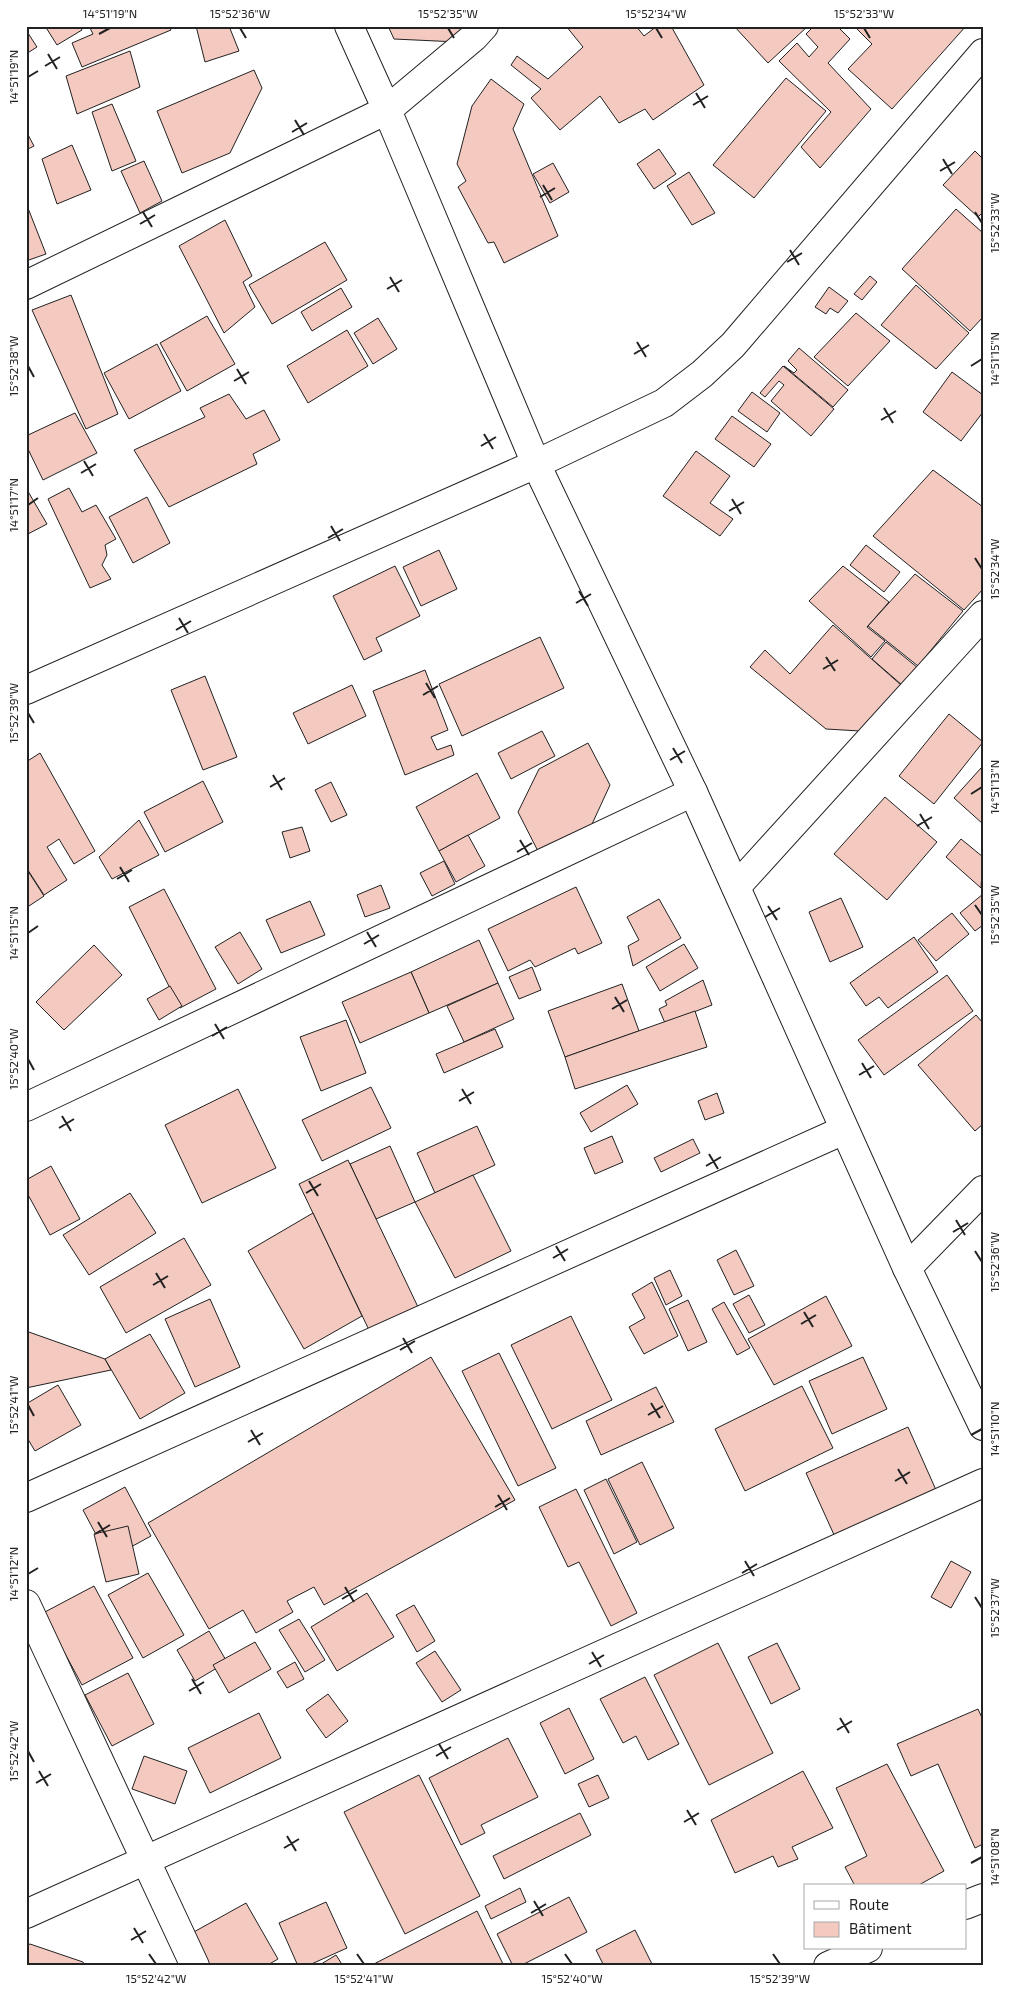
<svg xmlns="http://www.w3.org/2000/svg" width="1009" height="1992" viewBox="0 0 1009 1992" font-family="'Exo 2',sans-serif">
<rect width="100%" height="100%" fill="#fff"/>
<g fill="#f3c9c0" stroke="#222">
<polygon points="45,26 80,26 82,30 57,45"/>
<polygon points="89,26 169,26 171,30 82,67 72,43 93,34"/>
<polygon points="196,26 229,26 239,51 205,62"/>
<polygon points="388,26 462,26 466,30 458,42 394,39"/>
<polygon points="566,26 636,26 644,36 657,26 671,26 704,85 653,120 645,109 619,123 600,96 560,130 531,98 541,89 511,65 517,56 548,79 583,47"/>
<polygon points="734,26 808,26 768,63"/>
<polygon points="814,26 837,26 850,39 828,63 871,109 820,168 801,147 831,112 779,61 797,43 809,57 818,47 806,34"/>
<polygon points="854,26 966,26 892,109 848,69 872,44"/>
<polygon points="26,30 37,47 26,54"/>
<polygon points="130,51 140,87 77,114 66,76"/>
<polygon points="254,70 262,88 230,153 182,173 157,111"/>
<polygon points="786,78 826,111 754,198 713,165"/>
<polygon points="491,79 524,104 513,129 558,236 504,263 494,242 488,243 458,187 466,181 457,164 472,106"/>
<polygon points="112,104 136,161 112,171 92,112"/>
<polygon points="26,131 34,146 26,150"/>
<polygon points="72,145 91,190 57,204 42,159"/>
<polygon points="659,149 676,174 654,189 637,164"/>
<polygon points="975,151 983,159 983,212 978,217 943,185"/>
<polygon points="144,161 162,201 140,213 121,171"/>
<polygon points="553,163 569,192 550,203 533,174"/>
<polygon points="689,172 715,213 692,225 667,186"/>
<polygon points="26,203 46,254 26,261"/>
<polygon points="956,209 983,233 983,317 970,331 902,269"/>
<polygon points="225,220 252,276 243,282 255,307 224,333 179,246"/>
<polygon points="325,242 347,280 272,324 249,285"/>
<polygon points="870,276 877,282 862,300 854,294"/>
<polygon points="916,285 969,333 936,369 881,325"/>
<polygon points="829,287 848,301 838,313 830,308 826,314 815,307"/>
<polygon points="341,288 352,307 312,331 301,312"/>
<polygon points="71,295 118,414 86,429 32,310"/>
<polygon points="856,313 890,341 848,386 814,357"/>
<polygon points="207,316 235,364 187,391 160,343"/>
<polygon points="378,318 397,349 373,364 354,333"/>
<polygon points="347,330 368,366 308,403 287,366"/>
<polygon points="157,344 181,391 129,419 104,373"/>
<polygon points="799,348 848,390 833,407 784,366 794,373 797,370 788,361"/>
<polygon points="783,366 834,409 811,436 771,401 784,385 779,381 765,397 760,393"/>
<polygon points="952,372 983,395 983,412 961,441 923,412"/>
<polygon points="752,392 780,413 767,432 738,411"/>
<polygon points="229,394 246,419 264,410 280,440 253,454 257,464 169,507 134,450 205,417 200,408"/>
<polygon points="75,413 97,453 43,480 26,445 26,436"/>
<polygon points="732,416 771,444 754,467 715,439"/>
<polygon points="696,451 730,476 710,503 733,519 720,536 663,496"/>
<polygon points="933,470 983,507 983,589 964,610 873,536"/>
<polygon points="26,488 47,524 26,535"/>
<polygon points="69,488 82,512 96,505 116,539 105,545 107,555 102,565 111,579 90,588 48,499"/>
<polygon points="147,497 170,543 133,563 109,517"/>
<polygon points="866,545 900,572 884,592 850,565"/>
<polygon points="439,550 457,589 421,606 403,567"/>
<polygon points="395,566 420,616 376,638 382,651 364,660 333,596"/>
<polygon points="843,566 889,602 867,627 885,641 871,657 809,601"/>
<polygon points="915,574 963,611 918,666 868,626"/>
<polygon points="833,625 901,685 860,731 826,729 750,667 765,650 790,674"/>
<polygon points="540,637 564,688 462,736 439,684"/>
<polygon points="886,642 918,668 902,685 872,659"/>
<polygon points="425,670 448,730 431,737 437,750 451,745 454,755 405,775 373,691"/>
<polygon points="205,676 237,757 203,770 171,690"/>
<polygon points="352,685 366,716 308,744 293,713"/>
<polygon points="949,714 983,742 934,804 899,776"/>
<polygon points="542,731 555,756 511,779 498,753"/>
<polygon points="588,743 610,785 587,835 542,859 518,812 539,769"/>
<polygon points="40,753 95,851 74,864 59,839 47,847 67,880 44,895 26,867 26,762"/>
<polygon points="981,768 983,769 983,824 954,798"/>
<polygon points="477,773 500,818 439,851 416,807"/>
<polygon points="203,781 223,822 165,852 144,812"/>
<polygon points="331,782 347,815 331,822 315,790"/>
<polygon points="885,797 937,842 887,900 834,854"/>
<polygon points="139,820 159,855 112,879 99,857"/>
<polygon points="302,827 310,851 290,858 282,832"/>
<polygon points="468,835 485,866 456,882 439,851"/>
<polygon points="961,839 983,857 981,888 946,857"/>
<polygon points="444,861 455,884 432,896 420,873"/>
<polygon points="26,868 44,896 26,908"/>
<polygon points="381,885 390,908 365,917 357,895"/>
<polygon points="576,887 602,943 578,954 575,948 535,967 530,960 508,971 488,929"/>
<polygon points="164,889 216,989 180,1008 129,907"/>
<polygon points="983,894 983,925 975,931 960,913"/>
<polygon points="841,898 863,947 830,962 809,912"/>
<polygon points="659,899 681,938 633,966 628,946 639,940 627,917"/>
<polygon points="310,901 325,935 281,953 266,920"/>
<polygon points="952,913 969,934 936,961 918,940"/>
<polygon points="240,932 262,969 238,984 215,947"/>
<polygon points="914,937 938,972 888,1008 879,997 866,1006 850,983"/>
<polygon points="479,940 498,983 429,1013 411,972"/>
<polygon points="684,944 698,968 660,991 646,967"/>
<polygon points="94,945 122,975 64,1030 36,1002"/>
<polygon points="532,967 541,990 519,999 509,977"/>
<polygon points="411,972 429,1013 360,1043 342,1002"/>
<polygon points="947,975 973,1011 884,1075 858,1040"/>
<polygon points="703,980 712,1005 665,1023 659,1009 667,1005 665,1001"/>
<polygon points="498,983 514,1019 464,1042 447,1006"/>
<polygon points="622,984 639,1031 565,1057 548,1011"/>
<polygon points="170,986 182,1006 159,1020 147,999"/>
<polygon points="695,1011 707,1047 575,1089 565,1057"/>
<polygon points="976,1015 983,1023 983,1124 975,1131 918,1065"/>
<polygon points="346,1020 366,1073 321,1091 300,1037"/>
<polygon points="495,1029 503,1047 444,1073 436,1054"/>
<polygon points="627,1085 638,1104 591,1132 580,1113"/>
<polygon points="371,1087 391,1128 322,1161 302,1120"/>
<polygon points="238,1089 276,1168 202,1203 165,1125"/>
<polygon points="717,1093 724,1113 705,1120 698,1101"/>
<polygon points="477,1126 495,1165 435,1193 417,1153"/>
<polygon points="612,1136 623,1162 595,1174 584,1148"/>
<polygon points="693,1139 700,1153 661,1172 654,1158"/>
<polygon points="390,1146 415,1202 376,1219 350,1164"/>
<polygon points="348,1160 418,1307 369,1330 299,1184"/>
<polygon points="51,1166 80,1219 50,1235 26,1191 26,1180"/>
<polygon points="473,1175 511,1251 455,1278 415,1202"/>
<polygon points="130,1193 156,1233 89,1275 63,1235"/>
<polygon points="313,1213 362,1316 304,1349 248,1251"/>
<polygon points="184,1238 211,1285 126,1333 100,1287"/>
<polygon points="736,1250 754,1286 734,1295 717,1260"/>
<polygon points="670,1270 682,1296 666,1305 654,1278"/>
<polygon points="652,1282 678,1336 644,1354 629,1327 645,1318 632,1294"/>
<polygon points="749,1295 765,1325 749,1333 733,1304"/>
<polygon points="826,1296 852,1346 774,1385 748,1339"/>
<polygon points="210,1299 240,1367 195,1387 165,1319"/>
<polygon points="688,1300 707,1342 688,1351 669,1309"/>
<polygon points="724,1302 750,1348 737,1355 712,1309"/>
<polygon points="571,1316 612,1400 552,1429 511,1345"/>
<polygon points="26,1331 105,1359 111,1370 26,1388"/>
<polygon points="150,1334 185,1393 140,1419 105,1359"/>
<polygon points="499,1353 556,1468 518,1486 462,1371"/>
<polygon points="431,1357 515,1500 324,1605 314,1587 287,1601 293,1612 256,1633 243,1610 209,1629 148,1523"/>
<polygon points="863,1357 887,1409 832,1434 809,1381"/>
<polygon points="58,1385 81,1425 35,1451 26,1436 26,1404"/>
<polygon points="802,1386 833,1448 745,1491 715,1429"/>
<polygon points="656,1387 674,1422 601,1455 586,1421"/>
<polygon points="908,1427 936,1490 835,1537 806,1473"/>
<polygon points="642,1462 674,1528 640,1545 608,1479"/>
<polygon points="606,1479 637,1542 614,1554 584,1490"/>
<polygon points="125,1487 151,1536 109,1559 83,1510"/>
<polygon points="576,1489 637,1613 611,1626 579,1562 568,1567 539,1507"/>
<polygon points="128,1526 139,1574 106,1582 94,1534"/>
<polygon points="951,1561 971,1572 951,1608 931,1597"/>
<polygon points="148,1573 184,1635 143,1658 108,1595"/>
<polygon points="94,1586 133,1658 82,1685 43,1613"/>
<polygon points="367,1593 394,1637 337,1671 311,1627"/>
<polygon points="414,1605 435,1641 417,1652 396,1615"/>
<polygon points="299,1619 325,1660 305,1672 279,1630"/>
<polygon points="209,1631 227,1662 195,1681 177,1650"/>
<polygon points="255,1642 271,1669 229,1693 213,1665"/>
<polygon points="718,1643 773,1753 709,1785 654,1675"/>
<polygon points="777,1643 800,1689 771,1704 748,1657"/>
<polygon points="435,1651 461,1690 442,1702 416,1663"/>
<polygon points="295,1662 304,1679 287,1688 277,1672"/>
<polygon points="128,1673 154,1724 112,1746 85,1695"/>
<polygon points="645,1677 679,1744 648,1760 636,1736 623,1743 600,1699"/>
<polygon points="328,1694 348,1721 326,1738 306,1710"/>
<polygon points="569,1708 594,1759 565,1774 540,1723"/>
<polygon points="978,1709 983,1720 983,1844 975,1848 938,1764 911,1776 897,1744"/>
<polygon points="259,1713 281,1758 210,1793 188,1748"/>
<polygon points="508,1738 538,1797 481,1825 485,1833 461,1845 429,1778"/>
<polygon points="144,1756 187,1771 175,1804 132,1789"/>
<polygon points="887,1764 944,1871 917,1886 855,1886 845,1867 867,1856 836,1788"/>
<polygon points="803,1771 833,1828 792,1847 798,1859 778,1867 773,1856 735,1873 711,1820"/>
<polygon points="419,1775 480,1896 405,1934 344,1812"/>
<polygon points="598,1775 609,1798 589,1807 578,1784"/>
<polygon points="580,1813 591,1835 504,1879 493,1856"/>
<polygon points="520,1888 526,1902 491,1919 485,1906"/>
<polygon points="569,1897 587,1932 520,1966 513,1966 497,1934"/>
<polygon points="326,1902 347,1948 307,1966 298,1966 279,1923"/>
<polygon points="246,1903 278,1959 266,1966 210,1966 192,1933"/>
<polygon points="477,1911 504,1966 370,1966"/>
<polygon points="635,1930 653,1966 604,1966 596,1950"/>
<polygon points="30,1944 83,1962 85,1966 26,1966 26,1946"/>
<polygon points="336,1955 343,1966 318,1966"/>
</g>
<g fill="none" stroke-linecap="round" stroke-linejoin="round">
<defs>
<g id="street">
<polyline points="26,285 387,110 474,37 484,26"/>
<polyline points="26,690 536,464 664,403 702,374 733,345 983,53"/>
<polyline points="736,887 983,615"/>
<polyline points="26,1107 693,792"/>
<polyline points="907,1268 983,1190"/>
<polyline points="26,1498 844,1130"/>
<polyline points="26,1604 195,1966"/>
<polyline points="965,1905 983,1898"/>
<polyline points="26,1914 983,1483"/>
<polyline points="828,1966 868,1948"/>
</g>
<polyline id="secondary" points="349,26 387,110 536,464 693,792 907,1268 983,1426"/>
</defs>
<use href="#street" stroke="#222" stroke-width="30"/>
<use href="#secondary" stroke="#222" stroke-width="30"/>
<use href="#street" stroke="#fff" stroke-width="28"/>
<use href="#secondary" stroke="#fff" stroke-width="28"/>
</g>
<path fill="none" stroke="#222" stroke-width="2" d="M240 28 246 38M448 28 454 38M656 28 662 38M864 28 870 38M99 34 110 28M48 54 57 69M45 66 60 57M28 77 38 71M696 93 705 108M693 105 708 96M295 120 304 135M292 132 307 123M943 159 952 174M940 171 955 162M543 185 552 200M540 197 555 188M143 212 152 227M975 212 982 223M140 224 155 215M790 250 799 265M787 262 802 253M390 277 399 292M387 289 402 280M637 342 646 357M634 354 649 345M28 366 34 377M971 366 982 359M237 369 246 384M234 381 249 372M884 408 893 423M881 420 896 411M484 434 493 449M481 446 496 437M84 461 93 476M81 473 96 464M732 499 741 514M28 505 38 498M729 511 744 502M331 526 340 541M328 538 343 529M975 558 982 569M579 591 588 606M576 603 591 594M179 618 188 633M176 630 191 621M826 657 835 671M823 669 838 660M426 683 435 698M423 695 438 686M28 713 34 723M673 748 682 763M670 760 685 751M273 775 282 790M270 787 285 778M971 794 982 787M920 814 929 829M917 826 932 817M520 840 529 855M517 852 532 843M120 867 129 882M117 879 132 870M975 905 982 915M768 906 777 920M765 917 780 908M367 932 376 947M28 933 38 926M364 944 379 935M615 997 624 1012M612 1009 627 1000M215 1024 224 1039M212 1036 227 1027M28 1059 34 1070M862 1063 871 1078M859 1075 874 1066M462 1089 471 1104M459 1101 474 1092M62 1116 71 1131M59 1128 74 1119M709 1154 718 1169M706 1166 721 1157M309 1181 318 1196M306 1193 321 1184M956 1220 965 1235M953 1232 968 1223M556 1246 565 1261M975 1251 982 1262M553 1258 568 1249M156 1273 165 1288M153 1285 168 1276M804 1312 813 1327M801 1324 816 1315M403 1338 412 1353M400 1350 415 1341M651 1403 660 1418M28 1405 34 1416M648 1415 663 1406M251 1430 260 1445M971 1435 982 1429M248 1442 263 1433M898 1469 907 1484M895 1481 910 1472M498 1495 507 1510M495 1507 510 1498M98 1522 107 1537M95 1534 110 1525M745 1561 754 1576M742 1573 757 1564M28 1574 38 1568M345 1587 354 1602M975 1597 982 1608M342 1599 357 1590M592 1652 601 1667M589 1664 604 1655M192 1679 201 1694M189 1691 204 1682M840 1718 849 1733M837 1730 852 1721M439 1744 448 1759M28 1751 34 1762M436 1756 451 1747M39 1771 48 1786M36 1783 51 1774M687 1810 696 1825M684 1822 699 1813M287 1836 296 1851M284 1848 299 1839M971 1863 982 1857M534 1901 543 1916M531 1913 546 1904M134 1928 143 1943M131 1940 146 1931M149 1954 156 1964M357 1954 364 1964M565 1954 572 1964M773 1954 780 1964"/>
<rect width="1009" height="1992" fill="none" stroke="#ffffff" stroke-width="55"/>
<rect x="804" y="1884" width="162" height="65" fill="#ffffff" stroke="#a7a7a7"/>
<rect x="814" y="1901" width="25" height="8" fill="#ffffff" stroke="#a7a7a7"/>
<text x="849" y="1910" font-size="15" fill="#222222">Route</text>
<rect x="814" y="1922" width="25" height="15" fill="#f3c9c0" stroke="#a7a7a7"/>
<text x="849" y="1934" font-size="15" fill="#222222">Bâtiment</text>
<rect x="28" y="28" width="954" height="1936" fill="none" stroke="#222" stroke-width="2"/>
<g font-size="12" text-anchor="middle" fill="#222">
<text x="110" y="18">14°51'19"N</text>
<text x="240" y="18">15°52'36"W</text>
<text x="448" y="18">15°52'35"W</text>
<text x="656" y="18">15°52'34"W</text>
<text x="864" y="18">15°52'33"W</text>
<text transform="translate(14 77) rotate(-90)" y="4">14°51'19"N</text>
<text transform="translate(995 223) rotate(-90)" y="4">15°52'33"W</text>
<text transform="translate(995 359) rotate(-90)" y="4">14°51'15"N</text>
<text transform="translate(14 366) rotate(-90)" y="4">15°52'38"W</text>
<text transform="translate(14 505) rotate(-90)" y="4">14°51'17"N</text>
<text transform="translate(995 569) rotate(-90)" y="4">15°52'34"W</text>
<text transform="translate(14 713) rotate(-90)" y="4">15°52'39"W</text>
<text transform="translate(995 787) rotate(-90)" y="4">14°51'13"N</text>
<text transform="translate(995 915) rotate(-90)" y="4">15°52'35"W</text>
<text transform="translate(14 933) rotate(-90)" y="4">14°51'15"N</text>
<text transform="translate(14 1059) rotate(-90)" y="4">15°52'40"W</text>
<text transform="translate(995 1262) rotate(-90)" y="4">15°52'36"W</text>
<text transform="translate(14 1405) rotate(-90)" y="4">15°52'41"W</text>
<text transform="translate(995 1429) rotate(-90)" y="4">14°51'10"N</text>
<text transform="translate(14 1574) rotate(-90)" y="4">14°51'12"N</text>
<text transform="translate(995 1608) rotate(-90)" y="4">15°52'37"W</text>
<text transform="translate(14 1751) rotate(-90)" y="4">15°52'42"W</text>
<text transform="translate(995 1857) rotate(-90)" y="4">14°51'08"N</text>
<text x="156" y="1983">15°52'42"W</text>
<text x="364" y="1983">15°52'41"W</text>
<text x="572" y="1983">15°52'40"W</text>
<text x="780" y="1983">15°52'39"W</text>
</g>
</svg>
